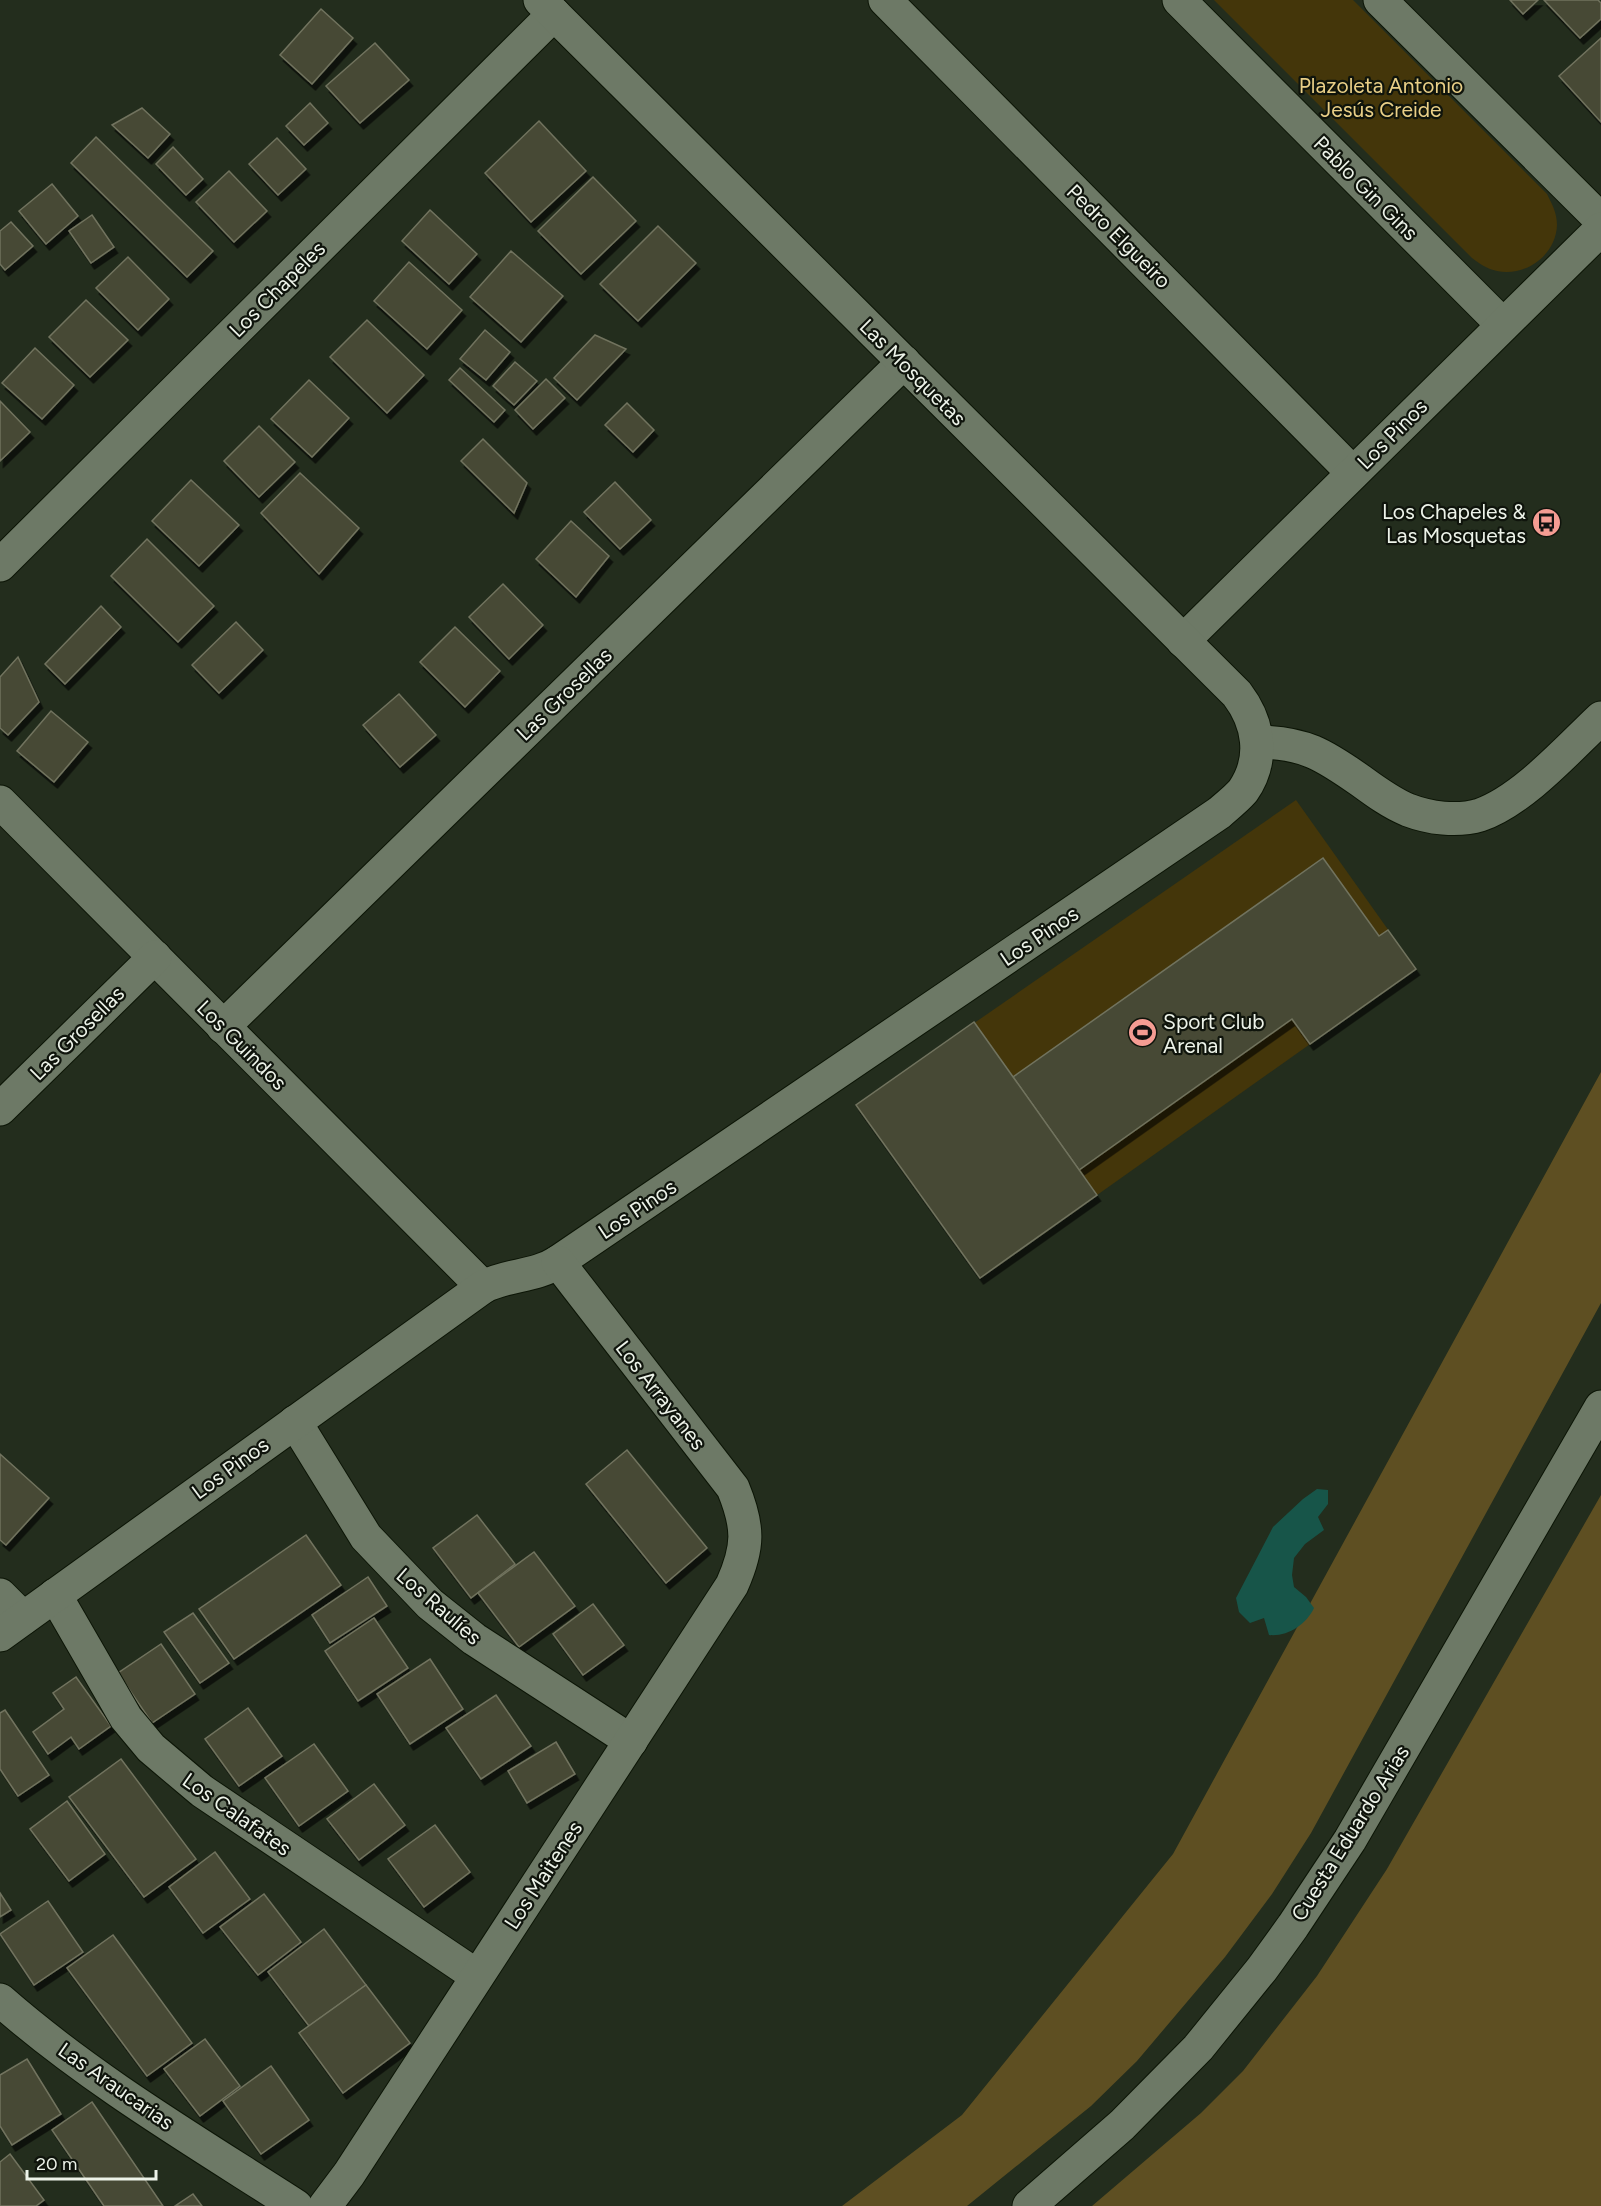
<svg xmlns="http://www.w3.org/2000/svg" width="1601" height="2206" viewBox="0 0 1601 2206" font-family="Figtree,sans-serif">
<defs>
<filter id="shadow"><feDropShadow dx="3.5" dy="6" stdDeviation="0" flood-color="#0009"/></filter>
</defs>
<rect width="100%" height="100%" fill="#232d1d"/>
<g fill="#44360a">
<path d="M1214 0H1353L1547 194C1552 204 1557 213 1557 225 1556 255 1526 277 1497 271 1487 269 1480 264 1472 258Z"/>
<polygon points="1296,800 1416,969 980,1278 856,1105"/>
</g>
<g fill="#5e4f22">
<polygon points="1601,1072 1601,1303 1311,1833 1272,1894 1225,1957 1137,2061 1091,2106 967,2206 842,2206 962,2115 1173,1854"/>
<polygon points="1601,1495 1601,2206 1092,2206 1201,2113 1243,2071 1317,1976 1387,1869"/>
</g>
<path fill="#175549" d="M1317 1489 1328 1490V1504L1318 1517 1324 1530 1305 1544 1294 1558 1292 1575 1294 1587 1306 1597 1314 1608C1306 1625 1287 1637 1269 1635L1264 1618 1250 1623 1239 1612 1236 1598 1273 1527 1303 1499Z"/>
<g fill="#474935" stroke="#71735e" stroke-width="1.5" filter="url(#shadow)">
<polygon points="1510,0 1538,0 1523,14"/>
<polygon points="1544,0 1598,0 1601,3 1601,19 1580,38"/>
<polygon points="321,9 353,38 312,84 280,55"/>
<polygon points="1601,38 1601,122 1559,76"/>
<polygon points="375,43 409,80 360,123 326,86"/>
<polygon points="310,103 328,123 304,145 286,126"/>
<polygon points="142,108 170,134 148,158 112,125"/>
<polygon points="539,121 586,171 531,222 485,173"/>
<polygon points="96,137 213,251 187,277 71,163"/>
<polygon points="277,138 306,169 278,195 249,164"/>
<polygon points="173,147 203,179 186,195 156,164"/>
<polygon points="229,171 267,211 234,242 196,202"/>
<polygon points="593,177 636,221 581,274 538,231"/>
<polygon points="52,184 78,216 46,244 19,211"/>
<polygon points="430,210 477,254 449,284 402,241"/>
<polygon points="92,215 114,247 91,263 69,231"/>
<polygon points="11,222 33,246 5,270 0,264 0,231"/>
<polygon points="658,226 696,263 638,321 600,284"/>
<polygon points="511,251 563,296 521,342 470,297"/>
<polygon points="128,257 169,299 138,330 96,288"/>
<polygon points="409,262 462,310 427,349 374,301"/>
<polygon points="86,300 128,340 90,377 49,337"/>
<polygon points="367,320 424,375 387,413 330,357"/>
<polygon points="485,330 510,352 486,380 460,359"/>
<polygon points="595,335 626,349 577,400 554,378"/>
<polygon points="35,348 74,385 42,419 2,383"/>
<polygon points="515,362 537,381 514,405 493,386"/>
<polygon points="460,368 505,410 494,422 449,380"/>
<polygon points="546,379 565,398 533,429 515,410"/>
<polygon points="309,380 349,418 312,457 271,419"/>
<polygon points="0,401 30,432 0,461"/>
<polygon points="627,403 654,430 633,452 605,425"/>
<polygon points="259,426 295,462 259,497 224,461"/>
<polygon points="483,439 527,483 514,513 461,461"/>
<polygon points="300,473 359,528 319,574 261,513"/>
<polygon points="191,480 239,525 199,566 152,521"/>
<polygon points="615,482 651,520 620,549 584,512"/>
<polygon points="571,521 609,556 576,597 536,559"/>
<polygon points="147,539 214,606 178,642 111,576"/>
<polygon points="503,584 543,625 509,659 469,617"/>
<polygon points="101,606 121,627 65,684 45,664"/>
<polygon points="236,622 263,650 219,693 192,665"/>
<polygon points="455,627 500,671 465,707 420,662"/>
<polygon points="18,657 39,702 8,735 0,728 0,677"/>
<polygon points="399,694 436,735 400,767 363,725"/>
<polygon points="51,711 88,742 54,782 17,751"/>
<polygon points="1323,858 1379,936 1388,930 1416,969 1310,1044 1292,1019 1079,1170 1013,1077"/>
<polygon points="974,1022 1097,1195 980,1278 856,1105"/>
<polygon points="627,1450 707,1548 666,1583 586,1484"/>
<polygon points="0,1454 49,1498 6,1545 0,1540"/>
<polygon points="477,1515 515,1564 471,1598 433,1548"/>
<polygon points="306,1535 341,1585 234,1659 199,1609"/>
<polygon points="534,1552 575,1606 519,1647 478,1593"/>
<polygon points="368,1577 387,1606 330,1643 312,1615"/>
<polygon points="593,1604 624,1645 583,1675 553,1634"/>
<polygon points="193,1613 229,1663 200,1683 164,1632"/>
<polygon points="374,1618 408,1668 358,1701 325,1651"/>
<polygon points="161,1644 195,1694 152,1723 118,1673"/>
<polygon points="430,1659 463,1709 410,1744 377,1694"/>
<polygon points="76,1677 111,1726 79,1749 71,1737 48,1754 33,1732 64,1709 53,1693"/>
<polygon points="496,1695 531,1746 481,1779 446,1728"/>
<polygon points="248,1708 282,1756 239,1786 205,1739"/>
<polygon points="5,1710 49,1775 18,1796 0,1769 0,1713"/>
<polygon points="556,1742 575,1774 527,1803 508,1771"/>
<polygon points="314,1744 348,1791 299,1826 265,1778"/>
<polygon points="121,1759 196,1859 144,1897 69,1797"/>
<polygon points="374,1784 405,1825 359,1860 327,1819"/>
<polygon points="67,1801 105,1854 69,1881 30,1829"/>
<polygon points="435,1825 470,1872 424,1907 388,1859"/>
<polygon points="215,1852 250,1899 203,1933 169,1887"/>
<polygon points="0,1893 11,1910 0,1917"/>
<polygon points="264,1894 301,1942 258,1975 220,1927"/>
<polygon points="48,1901 83,1952 34,1985 0,1934"/>
<polygon points="324,1929 366,1985 309,2026 268,1972"/>
<polygon points="113,1935 192,2043 147,2076 67,1968"/>
<polygon points="366,1985 410,2043 343,2093 299,2033"/>
<polygon points="205,2039 240,2086 200,2116 164,2069"/>
<polygon points="27,2059 61,2114 12,2145 0,2126 0,2075"/>
<polygon points="271,2066 309,2120 261,2154 223,2101"/>
<polygon points="92,2102 163,2206 104,2206 52,2130"/>
<polygon points="10,2154 44,2200 36,2206 0,2206 0,2162"/>
<polygon points="193,2194 202,2206 175,2206"/>
</g>
<g fill="none" stroke-linecap="round" stroke-linejoin="round">
<defs>
<g id="minor">
<polyline points="885,0 1353,473"/>
<polyline points="1179,0 1503,325"/>
<polyline points="1380,0 1601,220"/>
<polyline points="0,565 554,14"/>
<polyline points="1183,641 1601,229"/>
<path d="M1257 742C1304 742 1324 755 1361 781 1376 792 1391 803 1408 810 1429 818 1457 822 1480 815 1523 800 1568 749 1601 718"/>
<polyline points="0,802 483,1287"/>
<polyline points="223,1027 904,362"/>
<polyline points="0,1109 155,957"/>
<polyline points="295,1422 366,1537 430,1604 474,1639 631,1741"/>
<polyline points="0,1595 23,1618"/>
<polyline points="55,1595 126,1718 151,1748 202,1791 477,1976"/>
<path d="M0 1635 483 1287C508 1274 535 1277 558 1262L1219 813C1227 806 1236 799 1243 791 1265 759 1259 723 1237 694L540 0"/>
<path d="M0 2000C90 2079 195 2141 296 2206"/>
<path d="M325 2206 349 2174 732 1585C749 1547 749 1527 733 1488L558 1262"/>
<polyline points="1029,2206 1122,2125 1198,2048 1262,1969 1293,1926 1350,1840 1601,1407"/>
</g>
</defs>
<use href="#minor" stroke="#0c1506" stroke-width="35"/>
<use href="#minor" stroke="#6d7966" stroke-width="33"/>
</g>
<defs>
<symbol id="bus-disc" viewBox="-11 -11 22 22"><circle r="9.5" fill="#f59c93" stroke="#0f140c"/><path d="M-5-6H5V4H4V6H2V4H-2V6H-4V4H-5ZM-3.5-4V0h7V-4ZM-3.5 1.2v1.5H-2V1.2ZM2 1.2v1.5H3.5V1.2Z" fill="#111"/></symbol>
<symbol id="stadium-disc" viewBox="-11 -11 22 22"><circle r="9.5" fill="#f59c93" stroke="#0f140c"/><path d="M0-5a6.5 5 0 1 0 0 10a6.5 5 0 1 0 0-10ZM-3.5-1.8h7v3.6h-7Z" fill="#111"/></symbol>
</defs>
<g fill-rule="evenodd">
<use href="#bus-disc" x="1530" y="506" width="33" height="33"/>
<use href="#stadium-disc" x="1126" y="1016" width="33" height="33"/>
</g>
<g text-anchor="middle" dominant-baseline="central" stroke-width="4.5" stroke-linejoin="round" paint-order="stroke">
<g font-size="21" fill="#e9cf87" stroke="#0f140c">
<text x="1381" y="85">Plazoleta Antonio<tspan x="1381" dy="24">Jesús Creide</tspan></text>
</g>
<g font-size="21" fill="#edf3e9" stroke="#0f140c">
<text transform="translate(1366 188) rotate(45)">Pablo Gin Gins</text>
<text transform="translate(1119 236) rotate(45)">Pedro Elgueiro</text>
<text transform="translate(277 289) rotate(-45)">Los Chapeles</text>
<text transform="translate(913 372) rotate(45)">Las Mosquetas</text>
<text transform="translate(1392 434) rotate(-45)">Los Pinos</text>
<text transform="translate(564 694) rotate(-44)">Las Grosellas</text>
<text transform="translate(1039 936) rotate(-34)">Los Pinos</text>
<text transform="translate(77 1033) rotate(-45)">Las Grosellas</text>
<text transform="translate(242 1045) rotate(45)">Los Guindos</text>
<text transform="translate(637 1209) rotate(-34)">Los Pinos</text>
<text transform="translate(661 1395) rotate(52)">Los Arrayanes</text>
<text transform="translate(230 1468) rotate(-36)">Los Pinos</text>
<text transform="translate(439 1606) rotate(41)">Los Raulíes</text>
<text transform="translate(237 1814) rotate(35)">Los Calafates</text>
<text transform="translate(1350 1833) rotate(-58)">Cuesta Eduardo Arias</text>
<text transform="translate(543 1875) rotate(-57)">Los Maitenes</text>
<text transform="translate(116 2086) rotate(35)">Las Araucarias</text>
</g>
<g font-size="21" fill="#edf3e9" stroke="#0f140c" text-anchor="end">
<text x="1526" y="511">Los Chapeles &amp;<tspan x="1526" dy="24">Las Mosquetas</tspan></text>
<text x="1163" y="1021" text-anchor="start">Sport Club<tspan x="1163" dy="24">Arenal</tspan></text>
</g>
</g>
<path d="M27 2170v9h129v-9" fill="none" stroke="#edf3e9" stroke-width="3"/>
<text x="36" y="2170" font-size="18" fill="#edf3e9" stroke="#0f140c" stroke-width="4.5" paint-order="stroke">20 m</text>
</svg>
